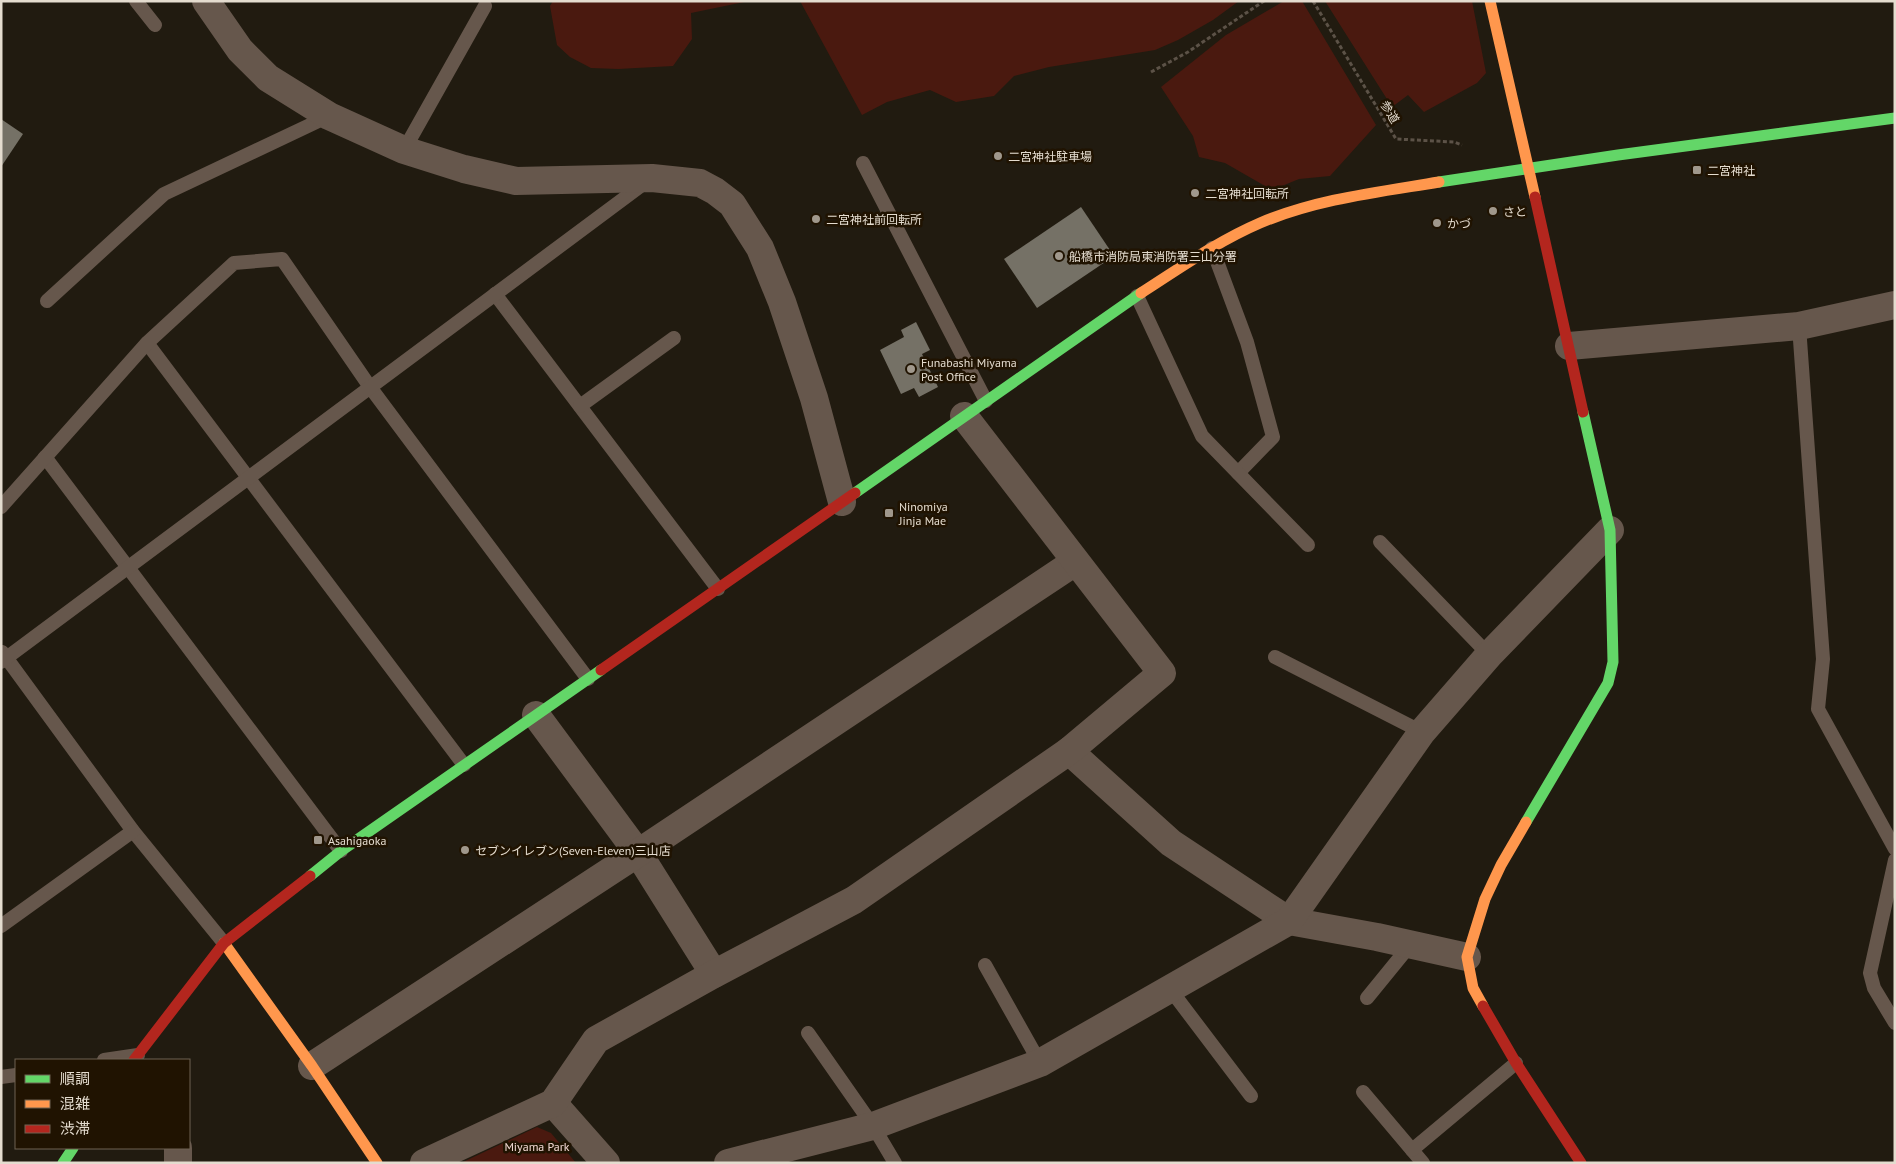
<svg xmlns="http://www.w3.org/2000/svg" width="1896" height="1164" viewBox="0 0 1896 1164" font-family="'PT Sans','Noto Sans JP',sans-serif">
<rect width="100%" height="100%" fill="#211b10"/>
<g fill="#4a190f">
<polygon points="553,1 749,1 691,13 692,39 673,66 618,69 591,68 570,57 557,45 550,6"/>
<polygon points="800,1 1239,1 1213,20 1178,40 1155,50 1049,67 1014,76 994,96 956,102 930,90 887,102 862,115"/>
<polygon points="1284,1 1302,1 1376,125 1330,176 1299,179 1272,190 1225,163 1199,157 1193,136 1161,87 1226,35"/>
<polygon points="1325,1 1472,1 1486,73 1477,83 1424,112 1408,95 1392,107"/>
<polygon points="537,1127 551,1133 576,1163 461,1163"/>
</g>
<g fill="#757166">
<polygon points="1,119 23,134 1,167"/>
<polygon points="1081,207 1114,256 1037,308 1004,259"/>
<polygon points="916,322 930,350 922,354 938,387 919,397 914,388 901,394 880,350 904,337 901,330"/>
</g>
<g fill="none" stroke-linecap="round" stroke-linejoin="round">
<g stroke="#5c5247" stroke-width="3" stroke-dasharray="4 2.5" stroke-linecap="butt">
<polyline points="1313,1 1396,139 1454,142 1462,145"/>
<polyline points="1151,72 1188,52 1264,1"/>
</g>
<g stroke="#66574c" stroke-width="14">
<polyline points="136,1 155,25"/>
<polyline points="404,150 485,6"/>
<polyline points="863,163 986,401"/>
<polyline points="1212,248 1247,342 1273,437 1238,473"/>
<polyline points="495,294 718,589"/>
<polyline points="1137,296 1202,436 1308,545"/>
<polyline points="47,301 164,194 329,116"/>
<polyline points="1799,326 1823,659 1818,709 1895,849"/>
<polyline points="147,343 464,765"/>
<polyline points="580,406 674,338"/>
<polyline points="45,457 341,851"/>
<polyline points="1,507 147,343 234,263 282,259 370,387 588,679"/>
<polyline points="1380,542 1489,655"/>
<polyline points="2,652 133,831 224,943"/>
<polyline points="1275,657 1422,732"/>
<polyline points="1,662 646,182"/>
<polyline points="1895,860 1870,973 1874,988 1895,1023"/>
<polyline points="1,926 133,831"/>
<polyline points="985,965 1040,1063"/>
<polyline points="1170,989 1251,1096"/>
<polyline points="1367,998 1411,944"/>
<polyline points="808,1033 873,1126 895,1163"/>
<polyline points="104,1060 138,1055"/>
<polyline points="1,1077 16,1075"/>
<polyline points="1363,1092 1423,1163"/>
<polyline points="1412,1150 1516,1063"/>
</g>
<g stroke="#66574c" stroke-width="28">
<polyline points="206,1 240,50 268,78 329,116 404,150 464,169 516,181 652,178 700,183 715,191 732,204 760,248 782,302 814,398 842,502"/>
<polyline points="1569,346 1799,326 1895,305"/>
<polyline points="536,715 638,853 714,974"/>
<polyline points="1069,751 1171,843 1289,921 1377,937 1467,957"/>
<polyline points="312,1066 638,853 1075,562"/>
<polyline points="553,1103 606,1163"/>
<polyline points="178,1148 178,1163"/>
<polyline points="424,1163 553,1103 596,1040 714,974 854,900 1069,751 1162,673 964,416"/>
<polyline points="728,1163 873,1126 1040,1063 1289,921 1422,732 1489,655 1610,530"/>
</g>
<g stroke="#63d668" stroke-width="11">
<polyline points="1439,182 1618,155 1895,118"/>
<polyline points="855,493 1141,293"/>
<polyline points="1526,822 1608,683 1613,662 1610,530 1583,412"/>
<polyline points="310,876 341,851 601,670"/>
<polyline points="63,1163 73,1148"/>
</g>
<g stroke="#ff974d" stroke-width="11">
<polyline points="1490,1 1535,197"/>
<path d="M1141 293C1180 268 1218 241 1260 223 1317 199 1379 192 1439 182"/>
<polyline points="224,943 312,1066 377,1163"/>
<polyline points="1483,1006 1473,988 1467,957 1485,899 1501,865 1526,822"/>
</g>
<g stroke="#b3261e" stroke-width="11">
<polyline points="1535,197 1583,412"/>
<polyline points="601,670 855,493"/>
<polyline points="1483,1006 1516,1063 1581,1163"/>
<polyline points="134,1060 224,943 310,876"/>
</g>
</g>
<g fill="#a0988c" stroke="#201301" stroke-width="2">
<circle cx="998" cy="156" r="5"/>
<rect x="1692" y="165" width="10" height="10" rx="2.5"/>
<circle cx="1195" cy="193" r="5"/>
<circle cx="1493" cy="211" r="5"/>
<circle cx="816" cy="219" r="5"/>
<circle cx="1437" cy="223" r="5"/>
<circle cx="1059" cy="256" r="5"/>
<circle cx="911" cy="369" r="5"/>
<rect x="884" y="508" width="10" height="10" rx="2.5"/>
<rect x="313" y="835" width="10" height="10" rx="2.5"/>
<circle cx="465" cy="850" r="5"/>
</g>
<g text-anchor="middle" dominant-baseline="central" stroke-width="5" stroke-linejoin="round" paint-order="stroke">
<g font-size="12" fill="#e4dccf" stroke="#201301">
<text transform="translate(1390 112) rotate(59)">参道</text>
</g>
<g font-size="12" fill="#e4dccf" stroke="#201301" text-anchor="start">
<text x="1008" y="156">二宮神社駐車場</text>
<text x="1707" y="170">二宮神社</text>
<text x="1205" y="193">二宮神社回転所</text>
<text x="1503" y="211">さと</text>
<text x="826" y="219">二宮神社前回転所</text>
<text x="1447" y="223">かづ</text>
<text x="1069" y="256">船橋市消防局東消防署三山分署</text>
<text x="921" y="362">Funabashi Miyama<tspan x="921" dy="14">Post Office</tspan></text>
<text x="899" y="506">Ninomiya<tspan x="899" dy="14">Jinja Mae</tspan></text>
<text x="328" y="840">Asahigaoka</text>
<text x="475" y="850">セブンイレブン(Seven-Eleven)三山店</text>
</g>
<g font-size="12" fill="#f3dad5" stroke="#201301">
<text x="537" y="1146">Miyama Park</text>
</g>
</g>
<rect width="1896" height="1164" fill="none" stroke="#e4dccf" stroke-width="5"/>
<rect x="15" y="1059" width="175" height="90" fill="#201301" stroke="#6e6353"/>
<rect x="25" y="1075" width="25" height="8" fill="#63d668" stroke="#6e6353"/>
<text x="60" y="1084" font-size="15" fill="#e4dccf">順調</text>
<rect x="25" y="1100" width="25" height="8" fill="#ff974d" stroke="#6e6353"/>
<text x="60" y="1109" font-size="15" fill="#e4dccf">混雑</text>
<rect x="25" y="1125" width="25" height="8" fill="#b3261e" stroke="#6e6353"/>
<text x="60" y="1134" font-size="15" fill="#e4dccf">渋滞</text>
</svg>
